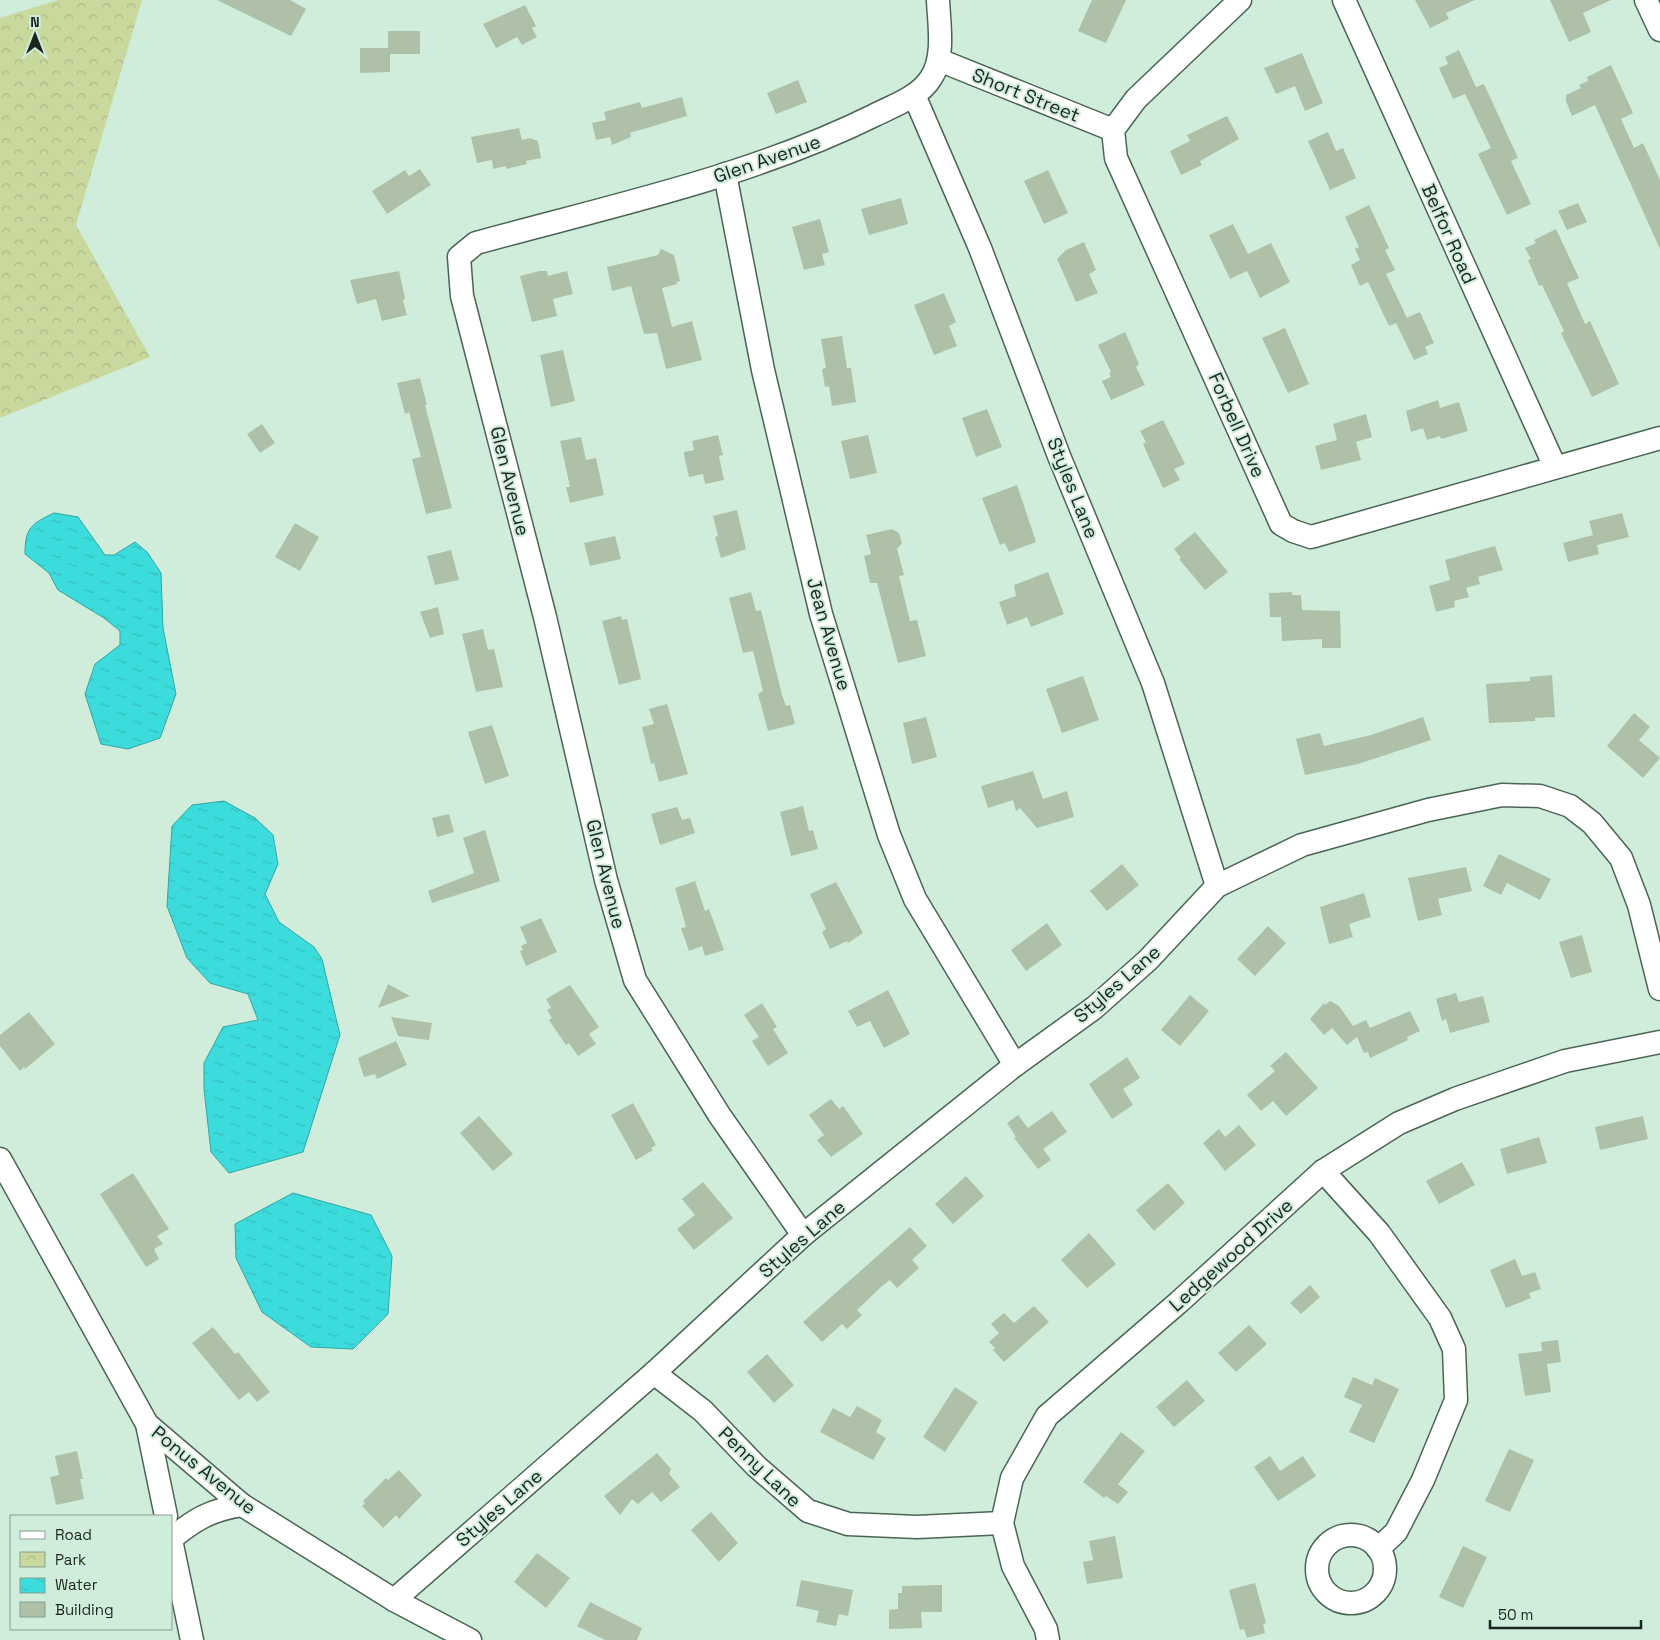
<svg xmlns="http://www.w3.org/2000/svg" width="1660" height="1640" viewBox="0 0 1660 1640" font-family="'Space Grotesk',sans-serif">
<defs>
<pattern id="park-crowns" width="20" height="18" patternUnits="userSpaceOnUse" patternTransform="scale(1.25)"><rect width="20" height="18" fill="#c9d89d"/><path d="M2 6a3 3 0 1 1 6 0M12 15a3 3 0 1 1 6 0" fill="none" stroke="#acb987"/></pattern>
<pattern id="water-ripples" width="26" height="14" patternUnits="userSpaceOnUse" patternTransform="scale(1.25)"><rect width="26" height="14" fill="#3cdcdc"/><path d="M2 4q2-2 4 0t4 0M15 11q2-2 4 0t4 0" fill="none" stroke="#34bdbc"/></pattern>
</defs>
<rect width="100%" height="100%" fill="#d0eddb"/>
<polygon fill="url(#park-crowns)" points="58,0 142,0 76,225 150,357 0,418 0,18"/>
<g fill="url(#water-ripples)" stroke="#32a5a4">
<path d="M54 513 78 517 105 555H114L135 542 147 552 161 573 163 628 176 694 160 738 128 749 101 744 85 694 95 664 120 645V631L104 618 58 590 49 573 25 554C25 528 31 524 54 513Z"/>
<polygon points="224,801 255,818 273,835 278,864 265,894 279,922 314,947 322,959 340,1035 303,1152 229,1173 211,1152 204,1089 204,1063 223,1027 258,1020 248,994 210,983 187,958 167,906 172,826 192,805"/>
<polygon points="293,1193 371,1215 392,1256 388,1314 353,1349 311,1347 262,1312 236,1258 235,1224"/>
</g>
<g fill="#aec1a8">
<polygon points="217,0 290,0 306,9 291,36"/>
<polygon points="1092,0 1126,0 1106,43 1078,31"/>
<polygon points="1415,0 1475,0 1446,13 1449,19 1430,28"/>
<polygon points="1550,0 1611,0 1583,13 1591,32 1569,42"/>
<polygon points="525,5 536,26 532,28 537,37 522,45 517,37 496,48 483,24"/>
<polygon points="388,31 420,31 420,54 390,54 390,72 360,73 360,48 388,48"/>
<polygon points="1459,50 1476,87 1484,84 1518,158 1511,161 1531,204 1507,215 1478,154 1491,148 1465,94 1453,99 1439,68 1448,64 1445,57"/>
<polygon points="1302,53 1323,103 1305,111 1295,86 1276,94 1264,68"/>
<polygon points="1611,65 1633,113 1621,119 1634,148 1643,143 1660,180 1660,249 1595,105 1572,116 1566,101 1566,95 1581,88 1579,85 1588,81 1587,77"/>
<polygon points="798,80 807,102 776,114 767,93"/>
<polygon points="682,97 687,116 630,133 631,137 612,145 610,137 596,140 592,123 606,120 604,112 640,102 642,108"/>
<polygon points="1227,116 1239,139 1200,161 1202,165 1181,175 1170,151 1190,141 1187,135"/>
<polygon points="519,128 522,140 530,138 538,141 541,158 526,161 527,164 506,169 506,166 493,169 492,160 477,163 471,137"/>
<polygon points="1328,132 1336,151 1343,148 1356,178 1330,190 1308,141"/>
<polygon points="420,169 431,185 387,214 372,191 405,170 409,176"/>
<polygon points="1048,170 1068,213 1044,224 1024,181"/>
<polygon points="901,198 908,224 869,235 861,209"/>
<polygon points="1578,203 1587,222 1567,230 1558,211"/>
<polygon points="1369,205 1389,248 1385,250 1395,270 1386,274 1407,318 1399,321 1420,312 1434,343 1425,347 1428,354 1414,360 1396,323 1389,326 1368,282 1360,286 1351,265 1360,260 1355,249 1359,247 1345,217"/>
<polygon points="820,219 829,252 822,254 825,265 804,270 792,227"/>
<polygon points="1233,224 1248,254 1271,243 1290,282 1260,298 1247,271 1230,279 1209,235"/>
<polygon points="1556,229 1579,278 1567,283 1585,324 1590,321 1619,384 1592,397 1561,333 1564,331 1542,285 1539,286 1528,260 1531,259 1525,248 1536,243 1534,240"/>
<polygon points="1084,242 1096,270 1089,274 1098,293 1076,302 1057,259 1066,250"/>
<polygon points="661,249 674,255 680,281 676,282 677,284 662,288 672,327 692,321 702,360 666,369 657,333 644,334 631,286 612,291 607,267 658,255"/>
<polygon points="399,271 405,298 403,301 407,315 382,321 376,299 357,304 350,280"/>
<polygon points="540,271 547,271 548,276 567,271 573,294 553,299 557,316 532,322 520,276"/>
<polygon points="944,293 956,322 949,326 957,346 934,355 914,305"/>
<polygon points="1285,328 1309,384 1288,393 1262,338"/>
<polygon points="1125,332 1139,364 1136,367 1145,385 1111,400 1102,381 1111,377 1109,373 1111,372 1098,345"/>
<polygon points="842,336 847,368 851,368 856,402 832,406 829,386 825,387 822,369 826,368 821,339"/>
<polygon points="563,350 575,401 551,407 540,355"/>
<polygon points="420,378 427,405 425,405 452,508 426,514 412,459 421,457 409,412 405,414 397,383"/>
<polygon points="1438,400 1440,408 1459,402 1468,431 1441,439 1440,436 1427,440 1423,428 1411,432 1406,411"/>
<polygon points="987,409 1002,447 976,457 962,418"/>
<polygon points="1366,414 1372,437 1356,442 1361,460 1321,470 1315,446 1337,440 1333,424"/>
<polygon points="1163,420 1185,464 1174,469 1180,480 1163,488 1143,444 1146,442 1140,431"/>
<polygon points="262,424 275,443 260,453 247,434"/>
<polygon points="718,435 723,455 719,456 724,480 705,484 703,474 689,477 684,455 684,452 694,450 692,441"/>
<polygon points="868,435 877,473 850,479 841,441"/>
<polygon points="581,437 586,460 596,458 604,495 570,503 566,487 570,487 560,441"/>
<polygon points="1017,485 1036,542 1009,552 1005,543 1000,545 982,498"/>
<polygon points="737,510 746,549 721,558 715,537 718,536 713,516"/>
<polygon points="1622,513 1629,537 1597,545 1599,554 1568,562 1563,543 1593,535 1589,521"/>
<polygon points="295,523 319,537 300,571 275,557"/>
<polygon points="892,529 899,533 902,543 897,549 904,575 899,576 910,621 917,620 926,656 898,663 877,583 870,583 864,556 871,554 866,535"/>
<polygon points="1195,532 1228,572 1205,590 1179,559 1181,558 1174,549"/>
<polygon points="615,536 621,559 590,566 584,543"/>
<polygon points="1495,546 1503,570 1478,577 1480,584 1466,588 1469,597 1454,601 1455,607 1436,612 1429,586 1450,580 1445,560"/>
<polygon points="451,550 459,580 435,585 427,556"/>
<polygon points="1048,572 1064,614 1031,627 1027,617 1007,625 999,602 1016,596 1014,585"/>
<polygon points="751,592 756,611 761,610 782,695 786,706 790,705 795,724 768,731 758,694 763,691 753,651 743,653 729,598"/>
<polygon points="1292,592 1292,595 1301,595 1302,610 1340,611 1341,648 1322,648 1322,639 1282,641 1281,617 1270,617 1269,593"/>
<polygon points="438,607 444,634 430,638 420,612"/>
<polygon points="621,616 622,620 627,619 641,679 619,685 602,621"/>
<polygon points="483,629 488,650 494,649 503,687 476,692 462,634"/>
<polygon points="1552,675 1555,717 1535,718 1535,721 1489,723 1486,684 1530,681 1530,677"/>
<polygon points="1083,676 1099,720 1062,733 1046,689"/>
<polygon points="667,704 688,774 659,782 654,763 651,764 642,727 654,724 649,709"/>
<polygon points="1634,713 1650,727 1639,740 1660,758 1643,778 1607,746"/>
<polygon points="926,717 937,757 912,764 903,723"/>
<polygon points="1423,717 1431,740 1358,764 1305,775 1296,739 1320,733 1324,746 1371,735"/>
<polygon points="492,725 509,776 485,784 468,732"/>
<polygon points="1033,771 1043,799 1067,791 1074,817 1037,828 1020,808 1016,811 1013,800 988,808 981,786"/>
<polygon points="803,806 809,831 813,830 818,849 791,856 780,812"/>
<polygon points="677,807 682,820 690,818 695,833 660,845 651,814"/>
<polygon points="449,814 454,832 437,837 432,818"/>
<polygon points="485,830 500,881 432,903 428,891 474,873 463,838"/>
<polygon points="1499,854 1551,879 1540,900 1507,883 1501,895 1483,886"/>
<polygon points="1122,864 1139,885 1107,911 1090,891"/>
<polygon points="1466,867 1472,891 1438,899 1442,915 1418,921 1408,878"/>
<polygon points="695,881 705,911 709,909 724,950 705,956 702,946 689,951 681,928 686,927 675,888"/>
<polygon points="836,882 863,933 848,943 847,941 830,949 822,932 826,929 810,894"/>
<polygon points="1364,893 1371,917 1349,924 1353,937 1329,944 1320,907"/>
<polygon points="541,918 557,952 526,966 520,951 523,950 521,946 527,943 520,927"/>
<polygon points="1047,923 1062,945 1026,971 1011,950"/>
<polygon points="1268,926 1286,943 1255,976 1237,959"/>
<polygon points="1582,935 1592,972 1571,978 1559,942"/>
<polygon points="388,984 410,996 378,1008"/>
<polygon points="570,985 599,1027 589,1034 596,1044 578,1056 569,1043 566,1045 549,1020 552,1018 547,1010 551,1008 546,999"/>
<polygon points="888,990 910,1034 884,1048 870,1021 857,1027 848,1011"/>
<polygon points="1456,993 1459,1002 1483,996 1490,1022 1450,1033 1446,1019 1442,1021 1436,999"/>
<polygon points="1190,995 1209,1011 1180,1046 1161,1030"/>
<polygon points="1330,1001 1339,1006 1353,1026 1366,1020 1370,1028 1410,1011 1420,1031 1407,1037 1408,1040 1370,1058 1368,1052 1364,1053 1357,1037 1347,1045 1332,1028 1324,1035 1310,1019 1324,1003 1325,1005"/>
<polygon points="762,1003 777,1027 773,1029 788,1053 768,1066 752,1041 759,1037 744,1015"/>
<polygon points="29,1012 55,1044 25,1069 24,1067 20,1071 0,1046 0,1035"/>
<polygon points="391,1017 432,1023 429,1040 398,1036"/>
<polygon points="396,1041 407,1065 377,1079 375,1074 364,1077 358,1058"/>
<polygon points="1286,1052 1318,1088 1286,1116 1273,1101 1261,1111 1247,1095 1275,1071 1270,1066"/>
<polygon points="1127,1057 1140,1078 1123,1089 1133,1105 1112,1119 1089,1084"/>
<polygon points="831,1099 839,1109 843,1106 863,1134 831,1157 817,1140 824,1135 809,1115"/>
<polygon points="633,1103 656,1145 651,1148 653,1150 636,1160 611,1115"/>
<polygon points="1052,1111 1067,1132 1043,1149 1051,1160 1038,1169 1014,1138 1016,1137 1007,1123 1018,1115 1028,1128"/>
<polygon points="479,1116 513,1154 493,1171 460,1133"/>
<polygon points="1643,1116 1648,1139 1600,1150 1595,1127"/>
<polygon points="1239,1125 1256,1145 1225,1171 1203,1143 1219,1129 1225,1137"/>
<polygon points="1539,1137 1547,1163 1507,1174 1500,1149"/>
<polygon points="1462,1162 1475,1185 1439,1204 1426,1181"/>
<polygon points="133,1173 169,1229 157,1236 163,1244 154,1249 159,1259 146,1267 100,1194"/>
<polygon points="966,1176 984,1196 953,1224 935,1204"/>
<polygon points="703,1182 733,1218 694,1250 677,1229 695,1215 682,1199"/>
<polygon points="1168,1183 1185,1203 1154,1231 1136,1210"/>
<polygon points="910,1227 927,1246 912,1260 919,1268 897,1288 890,1280 881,1287 857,1310 862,1315 847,1329 842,1324 822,1342 803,1322"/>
<polygon points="1089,1233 1116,1264 1087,1288 1061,1260"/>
<polygon points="1515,1259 1522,1276 1535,1272 1541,1289 1529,1293 1531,1298 1506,1308 1490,1270"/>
<polygon points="1310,1285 1320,1297 1301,1314 1290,1303"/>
<polygon points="1034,1306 1049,1322 1004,1362 993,1350 995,1348 989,1342 999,1333 991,1324 1004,1313 1014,1323"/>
<polygon points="1249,1325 1267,1344 1236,1372 1218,1353"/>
<polygon points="213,1327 235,1354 238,1352 270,1392 257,1402 249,1392 239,1400 192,1343"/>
<polygon points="1558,1340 1561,1362 1547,1364 1551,1392 1525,1396 1518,1354 1542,1351 1541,1342"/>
<polygon points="767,1354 794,1385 774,1403 747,1372"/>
<polygon points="1353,1377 1372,1385 1375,1378 1399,1389 1374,1443 1349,1432 1362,1405 1344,1397"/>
<polygon points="1187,1380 1205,1401 1174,1427 1156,1407"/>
<polygon points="955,1387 978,1402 945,1452 923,1437"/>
<polygon points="857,1406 882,1420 876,1432 886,1438 873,1460 820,1432 833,1408 850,1417"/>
<polygon points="1121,1432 1145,1451 1118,1484 1128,1492 1118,1504 1106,1496 1104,1498 1083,1482"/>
<polygon points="1509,1449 1534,1460 1510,1512 1485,1501"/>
<polygon points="77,1451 83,1479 80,1479 84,1499 56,1505 50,1477 59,1475 55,1456"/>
<polygon points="657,1453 671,1469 669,1474 680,1487 661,1502 652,1492 638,1504 632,1499 620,1515 604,1496"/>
<polygon points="1270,1456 1280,1471 1303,1456 1316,1476 1278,1501 1254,1467"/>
<polygon points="399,1470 422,1495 399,1519 396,1515 383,1528 362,1506 365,1503 363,1501 386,1478 388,1480"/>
<polygon points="711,1512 738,1543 719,1562 691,1530"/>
<polygon points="1115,1536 1123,1578 1087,1584 1083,1562 1093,1560 1089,1541"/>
<polygon points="1463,1546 1487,1557 1463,1608 1439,1597"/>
<polygon points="537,1553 570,1578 546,1608 514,1582"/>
<polygon points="801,1580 853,1590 848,1616 839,1614 836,1626 816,1622 819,1611 796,1606"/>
<polygon points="1255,1583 1266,1623 1263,1624 1265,1633 1247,1638 1244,1629 1240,1630 1229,1590"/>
<polygon points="942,1585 942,1612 921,1612 922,1628 889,1629 889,1610 898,1609 898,1593 902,1593 902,1586"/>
<polygon points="590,1602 642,1628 637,1640 605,1640 577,1626"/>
</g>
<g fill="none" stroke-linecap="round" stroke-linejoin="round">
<defs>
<g id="minor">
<polyline points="1240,0 1136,99 1113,130 1116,158 1281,524 1293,531 1311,537 1660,438"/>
<polyline points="1344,0 1555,467"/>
<polyline points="1646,0 1660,30"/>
<polyline points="939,60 1113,130"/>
<polyline points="914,95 980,248 1059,456 1153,683 1217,886"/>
<polyline points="725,174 763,370 821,614 889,835 915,899 1015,1065"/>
<polyline points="0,1159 147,1424 242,1505 394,1600 470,1640"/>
<polyline points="1323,1171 1379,1233 1440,1318 1454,1349 1456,1400 1423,1480 1396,1532 1378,1549"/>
<path d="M803 1235 720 1116 635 980 606 880 545 617 462 296 459 257 476 243C610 206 750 177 875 115 895 105 919 97 931 78 945 57 939 24 938 0"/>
<polyline points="654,1373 703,1411 757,1467 808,1511 848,1524 917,1527 1002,1523"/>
<polyline points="147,1424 166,1516"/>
<circle cx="1351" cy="1569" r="34"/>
<path d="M171 1539C195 1519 211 1510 242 1505"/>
<polyline points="171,1540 192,1640"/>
<polyline points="394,1600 654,1373 803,1235 1015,1065 1094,1008 1148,960 1217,886 1302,845 1428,810 1502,795 1540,796 1570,806 1592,823 1621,858 1639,905 1660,989"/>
<polyline points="1048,1640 1046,1629 1013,1566 1002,1523 1012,1478 1047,1416 1179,1302 1323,1171 1399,1123 1455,1099 1565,1061 1660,1042"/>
</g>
</defs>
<use href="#minor" stroke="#4b6555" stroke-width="25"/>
<use href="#minor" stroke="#fff" stroke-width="22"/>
</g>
<g text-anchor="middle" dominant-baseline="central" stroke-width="4" stroke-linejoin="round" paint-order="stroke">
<g font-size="19" fill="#1b2620" stroke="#d0eddb">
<text transform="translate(1026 95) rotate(22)">Short Street</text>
<text transform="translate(767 159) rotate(-19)">Glen Avenue</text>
<text transform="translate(1449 234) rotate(66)">Belfor Road</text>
<text transform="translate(1237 425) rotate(66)">Forbell Drive</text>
<text transform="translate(510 481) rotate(76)">Glen Avenue</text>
<text transform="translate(1073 488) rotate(68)">Styles Lane</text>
<text transform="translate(829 634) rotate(74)">Jean Avenue</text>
<text transform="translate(606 874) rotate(76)">Glen Avenue</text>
<text transform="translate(1117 984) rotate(-41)">Styles Lane</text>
<text transform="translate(802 1239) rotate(-41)">Styles Lane</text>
<text transform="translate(1231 1255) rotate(-42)">Ledgewood Drive</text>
<text transform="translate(760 1467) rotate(44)">Penny Lane</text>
<text transform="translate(204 1470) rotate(39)">Ponus Avenue</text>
<text transform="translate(499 1508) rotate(-41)">Styles Lane</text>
</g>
</g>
<rect x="10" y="1515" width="162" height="115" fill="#d0eddb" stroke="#889d90"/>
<rect x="20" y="1531" width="25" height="8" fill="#ffffff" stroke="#889d90"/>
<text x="55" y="1540" font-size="15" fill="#1b2620">Road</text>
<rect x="20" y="1552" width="25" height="15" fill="url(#park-crowns)" stroke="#889d90"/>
<text x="55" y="1565" font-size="15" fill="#1b2620">Park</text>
<rect x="20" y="1578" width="25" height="15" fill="url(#water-ripples)" stroke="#889d90"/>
<text x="55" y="1590" font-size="15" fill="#1b2620">Water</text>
<rect x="20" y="1602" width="25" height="15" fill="#aec1a8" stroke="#889d90"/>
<text x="55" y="1615" font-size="15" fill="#1b2620">Building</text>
<g transform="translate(35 35)" stroke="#d0eddb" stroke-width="4" paint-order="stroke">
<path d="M0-4L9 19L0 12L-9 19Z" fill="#1b2620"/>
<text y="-8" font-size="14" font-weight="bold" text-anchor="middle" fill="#1b2620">N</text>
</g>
<path d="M1490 1620v8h151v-8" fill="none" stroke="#1b2620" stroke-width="2.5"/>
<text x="1498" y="1620" font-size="15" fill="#1b2620" stroke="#d0eddb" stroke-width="4" paint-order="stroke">50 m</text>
</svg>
